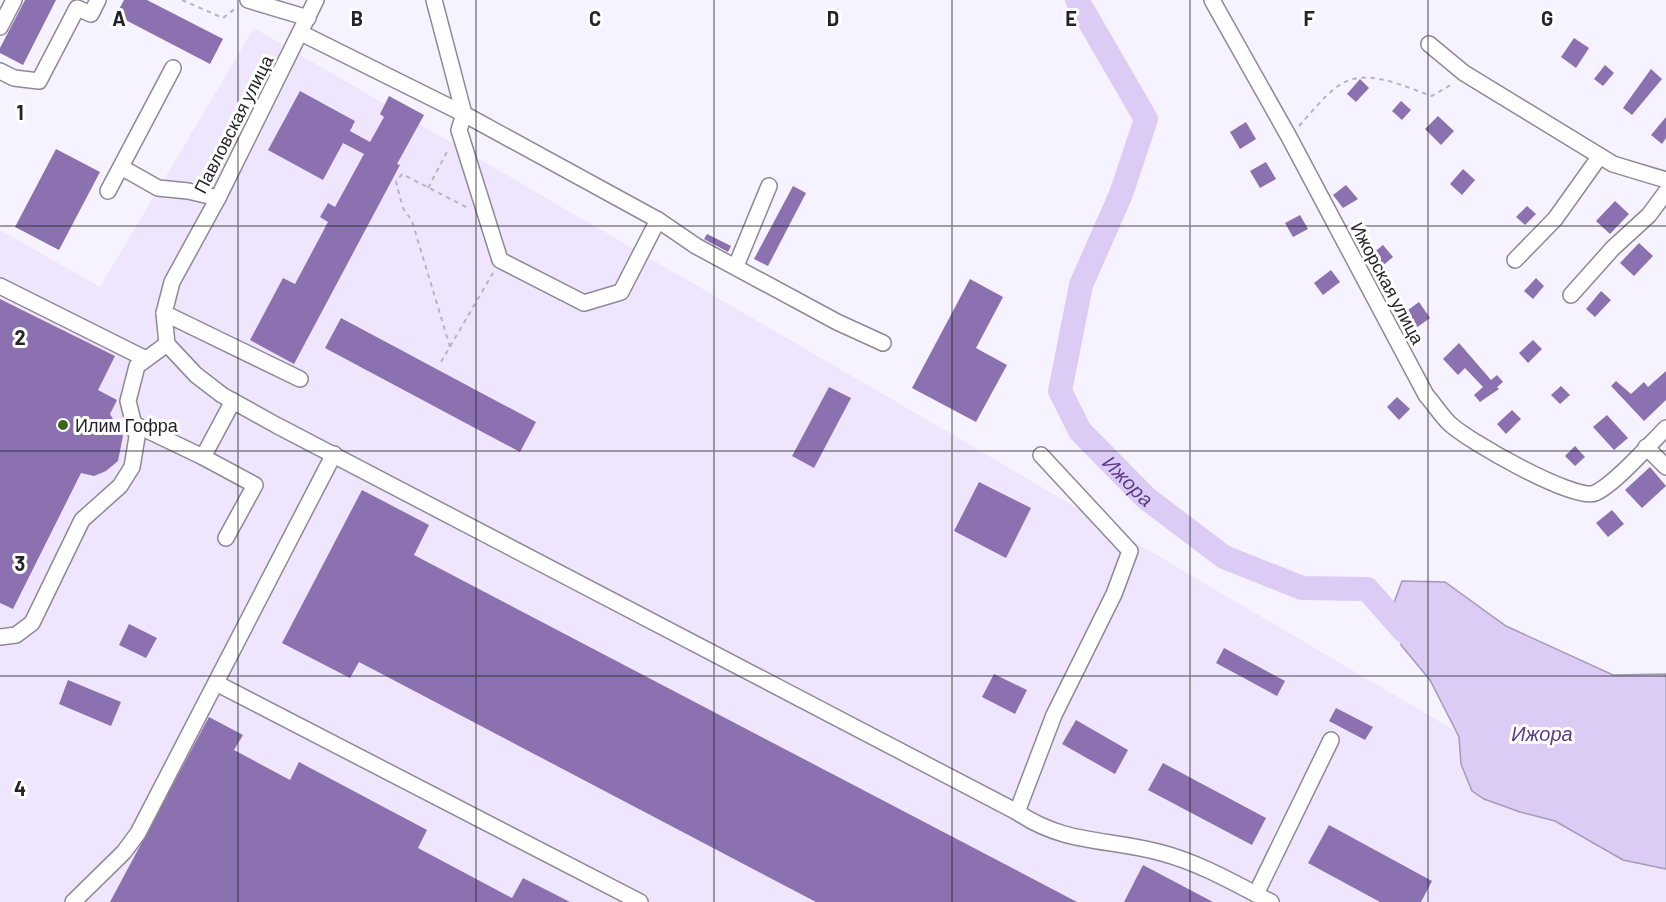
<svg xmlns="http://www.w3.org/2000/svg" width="1666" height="902" viewBox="0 0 1666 902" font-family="Barlow,sans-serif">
<rect width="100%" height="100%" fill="#f6f2ff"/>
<polygon fill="#efe6fd" points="254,28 931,422 1666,855 1666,902 0,902 0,230 100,287"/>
<polygon fill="#dcccf5" stroke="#a59ab8" stroke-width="1.5" points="1402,581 1445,582 1506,626 1613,675 1666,674 1666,869 1623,860 1555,821 1520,812 1484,799 1472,791 1461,764 1459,737 1430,680 1401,645 1403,631 1389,616"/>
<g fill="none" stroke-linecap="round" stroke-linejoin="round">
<path stroke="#dcccf5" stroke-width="24" id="s1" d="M1077 0 1146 119 1121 194 1081 285 1060 391 1080 431 1146 498 1224 557 1302 588 1367 589 1404 631 1413 637"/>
</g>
<g fill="#8b71af">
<polygon points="25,0 56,0 23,65 0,53 0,48"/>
<polygon points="124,0 147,0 223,39 210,64 116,15"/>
<polygon points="1574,38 1589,48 1576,68 1561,57"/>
<polygon points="1605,65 1614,73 1603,86 1594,79"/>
<polygon points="1651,69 1662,79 1632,115 1623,108"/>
<polygon points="1360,79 1369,88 1356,102 1347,94"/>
<polygon points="300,91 355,121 350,131 370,142 384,117 380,114 389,96 424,115 397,164 400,165 294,364 250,340 283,278 295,284 328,222 320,217 328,203 335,207 364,154 343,143 323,180 268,150"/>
<polygon points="1401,101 1411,110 1402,120 1392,111"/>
<polygon points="1438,116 1454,131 1441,145 1425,129"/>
<polygon points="1666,117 1666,138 1662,144 1651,135"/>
<polygon points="1246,122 1256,139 1240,149 1230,132"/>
<polygon points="56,149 100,172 59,250 15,227"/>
<polygon points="1266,162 1276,179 1260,188 1250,171"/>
<polygon points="1463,169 1475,180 1462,195 1450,184"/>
<polygon points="1346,185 1358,199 1343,208 1333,195"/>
<polygon points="793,186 806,193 768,266 754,259"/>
<polygon points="1615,201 1629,214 1610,234 1596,221"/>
<polygon points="1527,206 1536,214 1525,225 1516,217"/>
<polygon points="1300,215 1308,229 1293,237 1285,223"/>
<polygon points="707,234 731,246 728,252 704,239"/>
<polygon points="1639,243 1653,256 1634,276 1620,263"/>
<polygon points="1383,245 1393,257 1380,268 1370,256"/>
<polygon points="1331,270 1340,282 1323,295 1314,283"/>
<polygon points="1536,278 1544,286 1533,299 1524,291"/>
<polygon points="970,279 1003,297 976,348 1007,365 976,422 912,388"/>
<polygon points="1601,291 1611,300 1595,317 1586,309"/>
<polygon points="0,299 115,356 98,390 117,400 110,414 123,436 118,461 106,471 94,476 81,473 13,609 0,603"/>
<polygon points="1419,302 1430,318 1416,328 1404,313"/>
<polygon points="341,318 536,422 520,452 325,348"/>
<polygon points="1533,340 1542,349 1528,363 1519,353"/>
<polygon points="1459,343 1491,380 1497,375 1503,382 1497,387 1499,389 1480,402 1474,395 1483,387 1465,368 1458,375 1443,359"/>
<polygon points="1666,371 1666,400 1644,421 1611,386 1616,381 1631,394 1644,382 1648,387"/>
<polygon points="1561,386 1570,395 1560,404 1551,395"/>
<polygon points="829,387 851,398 814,468 792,456"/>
<polygon points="1397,397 1410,409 1399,420 1387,407"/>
<polygon points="1512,410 1521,419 1506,434 1497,424"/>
<polygon points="1607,415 1628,438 1614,450 1593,427"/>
<polygon points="1575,446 1585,457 1575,466 1565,456"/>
<polygon points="1650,467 1666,486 1642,508 1625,490"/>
<polygon points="979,482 1031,508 1006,558 954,531"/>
<polygon points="362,490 429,525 414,555 1077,902 816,902 359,662 350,678 282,643"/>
<polygon points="1612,510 1624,524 1608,537 1596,523"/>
<polygon points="129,624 157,638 146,658 119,645"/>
<polygon points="1224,648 1285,681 1277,696 1216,663"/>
<polygon points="994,674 1027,690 1015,714 982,697"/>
<polygon points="68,680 121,702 111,726 59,704"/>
<polygon points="1336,708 1373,727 1365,740 1329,721"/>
<polygon points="209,717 243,735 234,750 290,780 299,762 427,830 418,848 512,898 523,878 570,902 110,902"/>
<polygon points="1076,720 1128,750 1115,774 1062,744"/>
<polygon points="1163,763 1266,818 1252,845 1148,790"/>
<polygon points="1329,825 1432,881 1421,902 1380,902 1308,863"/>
<polygon points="1143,865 1213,902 1124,902"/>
</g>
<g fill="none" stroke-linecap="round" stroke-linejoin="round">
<defs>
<g id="minor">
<polyline points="248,0 308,18"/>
<path d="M316 0 218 198 172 282 164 313 167 344 196 375 222 395 276 425 1017 812C1065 845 1108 838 1162 853 1200 863 1236 884 1271 902"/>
<path d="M1212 0 1289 137 1426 395C1434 404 1441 415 1449 423 1466 440 1575 502 1595 493 1614 485 1650 444 1666 428"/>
<polyline points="0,27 14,0"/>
<polyline points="301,33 464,114 658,220 621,292 584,303 500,260 459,130 464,114 434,0"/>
<polyline points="1429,44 1464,73 1613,164 1666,180"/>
<polyline points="0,71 14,78 39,81 77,8 91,14 98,0"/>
<polyline points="121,167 158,188 188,191 218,198"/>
<polyline points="108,191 173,68"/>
<polyline points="658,220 696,246 837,322 883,343"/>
<polyline points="1515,260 1555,219 1600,156"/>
<polyline points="736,266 769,186"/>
<polyline points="0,286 146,359"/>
<polyline points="1571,295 1613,248 1649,215 1666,192"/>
<polyline points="164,313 300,379"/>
<polyline points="134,424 203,457 233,401"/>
<polyline points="1646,447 1666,467"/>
<polyline points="203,457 255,485 226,538"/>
<polyline points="0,637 16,635 32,623 82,520 120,486 132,467 137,437 128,401 137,366 167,344"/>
<polyline points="216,683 640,902"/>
<polyline points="1017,812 1054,715 1114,594 1130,551 1041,455"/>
<polyline points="1256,894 1331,740"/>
<polyline points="73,902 124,852 138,833 334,454"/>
</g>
</defs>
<use href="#minor" stroke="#8e8897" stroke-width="18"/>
<g stroke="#b7b4bf" stroke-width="2" stroke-dasharray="4.5 4.5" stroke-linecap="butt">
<polyline points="182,0 223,18 236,8"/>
<path d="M1299 126C1311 113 1324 96 1338 86 1366 66 1404 87 1432 96L1454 83"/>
<polyline points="428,188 449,148"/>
<polyline points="450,347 412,221 403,208 396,182 402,174 470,209"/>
<polyline points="441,362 493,273"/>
</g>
<use href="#minor" stroke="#fff" stroke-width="15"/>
</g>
<path fill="none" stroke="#26242a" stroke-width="1.5" stroke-opacity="0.55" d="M238 0V902M476 0V902M714 0V902M952 0V902M1190 0V902M1428 0V902M0 226H1666M0 451H1666M0 676H1666"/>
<circle fill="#3f6621" stroke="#fff" stroke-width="2" cx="63" cy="425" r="6"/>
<g text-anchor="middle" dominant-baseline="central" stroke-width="6" stroke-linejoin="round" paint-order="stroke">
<g font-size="18" fill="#26242a" stroke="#fff">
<text transform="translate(233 124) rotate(-63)">Павловская улица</text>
<text transform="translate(1388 283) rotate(62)">Ижорская улица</text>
</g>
<g font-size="18" fill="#26242a" stroke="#fff" text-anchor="start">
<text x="75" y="425">Илим Гофра</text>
</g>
<g font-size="20" font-style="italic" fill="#5c3886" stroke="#fff">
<text stroke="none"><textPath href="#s1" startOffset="538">Ижора</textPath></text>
<text x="1542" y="733">Ижора</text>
</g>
</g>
<g font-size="20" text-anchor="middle" font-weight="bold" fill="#26242a" stroke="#fff" stroke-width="6" stroke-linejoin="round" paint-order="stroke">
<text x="119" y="26">A</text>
<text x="357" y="26">B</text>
<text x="595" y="26">C</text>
<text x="833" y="26">D</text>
<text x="1071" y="26">E</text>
<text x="1309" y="26">F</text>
<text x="1547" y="26">G</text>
<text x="20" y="120">1</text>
<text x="20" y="345">2</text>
<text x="20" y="571">3</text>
<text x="20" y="796">4</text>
</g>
</svg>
